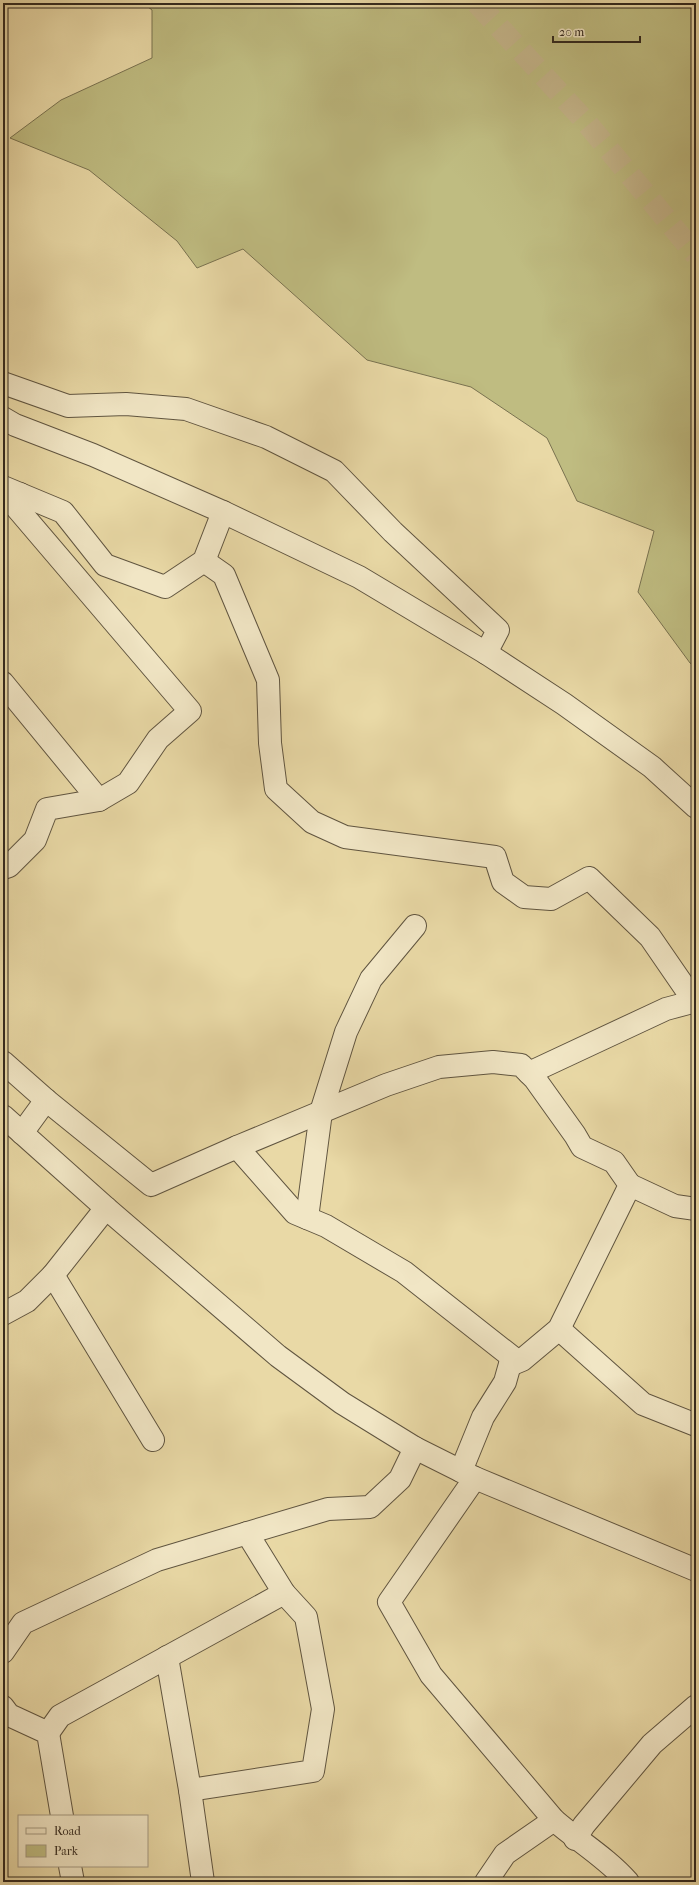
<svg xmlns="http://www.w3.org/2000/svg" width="699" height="1885" viewBox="0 0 699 1885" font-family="'IM FELL French Canon',serif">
<rect width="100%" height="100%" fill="#e9d9a6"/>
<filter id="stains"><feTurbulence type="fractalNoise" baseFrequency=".005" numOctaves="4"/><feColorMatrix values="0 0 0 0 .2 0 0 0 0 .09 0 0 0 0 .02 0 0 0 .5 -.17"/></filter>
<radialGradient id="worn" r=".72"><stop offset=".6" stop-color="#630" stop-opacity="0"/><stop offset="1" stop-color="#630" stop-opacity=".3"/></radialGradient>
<polygon fill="#bfbc81" stroke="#797250" points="143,3 696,3 696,667 690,663 638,592 654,531 577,501 547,438 471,387 367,360 243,249 197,268 177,241 89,170 10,138 61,100 152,58 152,10"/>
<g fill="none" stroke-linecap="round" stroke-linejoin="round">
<polyline stroke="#c5b68b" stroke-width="22" stroke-dasharray="22 11" stroke-linecap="butt" points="477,3 586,122 696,255"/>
<defs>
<g id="minor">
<polyline points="3,383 68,406 126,404 186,409 266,437 334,471 393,532 498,630 486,653"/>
<polyline points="3,418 15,425 93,455 223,512 359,577 486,653 564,704 652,767 696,807"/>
<polyline points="3,487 63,512 105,565 165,587 204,561 223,512"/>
<polyline points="204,561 224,575 268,680 270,743 276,789 312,822 345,837 495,857 503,882 524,897 551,899 589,878 650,937 694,1001"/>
<polyline points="3,683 99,800"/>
<polyline points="3,868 9,866 35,840 47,809 99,800 128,783 158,739 190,711 16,507 20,494"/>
<polyline points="3,1062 46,1100 151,1185 237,1147 295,1213 326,1226 404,1272 512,1357 505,1382 483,1417 461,1471"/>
<polyline points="529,1073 666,1009 696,1001"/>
<polyline points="3,1116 106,1208 278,1356 342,1403 415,1448 475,1478 696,1570"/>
<polyline points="22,1133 46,1100"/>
<polyline points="237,1147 386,1085 439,1067 493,1062 521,1065 535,1079 575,1135 582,1147 614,1162 630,1185 559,1329 522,1360 510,1365"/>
<polyline points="630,1185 675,1206 696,1209"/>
<polyline points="307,1218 321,1112 346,1032 371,979 415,926"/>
<polyline points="53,1275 153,1440"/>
<polyline points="3,1314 27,1301 53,1275 106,1208"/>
<polyline points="559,1329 643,1404 696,1425"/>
<path d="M475 1478 389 1602 431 1675 554 1820C578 1841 607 1858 628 1882"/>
<polyline points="3,1652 23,1623 157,1560 328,1509 370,1507 400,1479 415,1448"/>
<polyline points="167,1657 190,1790 203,1882"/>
<polyline points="3,1707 9,1715 48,1733 62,1816"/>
<polyline points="48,1733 60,1716 284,1593"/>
<polyline points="190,1790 313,1771 323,1709 306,1617 284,1593 247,1533"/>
<polyline points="575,1839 584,1825 652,1744 696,1706"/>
<polyline points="70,1866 73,1882"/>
<polyline points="486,1882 505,1854 554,1820"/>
</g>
</defs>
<use href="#minor" stroke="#605540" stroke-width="24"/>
<use href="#minor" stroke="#f1e6c5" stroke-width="22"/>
</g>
<rect width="699" height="1885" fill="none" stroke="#e9d9a6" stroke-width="16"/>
<rect x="4" y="4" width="691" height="1877" fill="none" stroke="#33291e" stroke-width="2"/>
<rect x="8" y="8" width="683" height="1869" fill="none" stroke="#33291e"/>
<rect x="18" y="1815" width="130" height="52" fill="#f1e6c5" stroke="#a59a82"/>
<rect x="26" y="1828" width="20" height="6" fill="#f1e6c5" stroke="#a59a82"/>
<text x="54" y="1835" font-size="12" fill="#33291e">Road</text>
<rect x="26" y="1845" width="20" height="12" fill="#bfbc81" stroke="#a59a82"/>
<text x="54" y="1855" font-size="12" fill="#33291e">Park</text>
<path d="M553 36v6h87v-6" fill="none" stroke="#33291e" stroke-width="2"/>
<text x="559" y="36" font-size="12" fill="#33291e" stroke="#f1e6c5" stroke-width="3" paint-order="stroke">20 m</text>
<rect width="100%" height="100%" filter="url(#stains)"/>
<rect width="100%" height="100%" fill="url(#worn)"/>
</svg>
